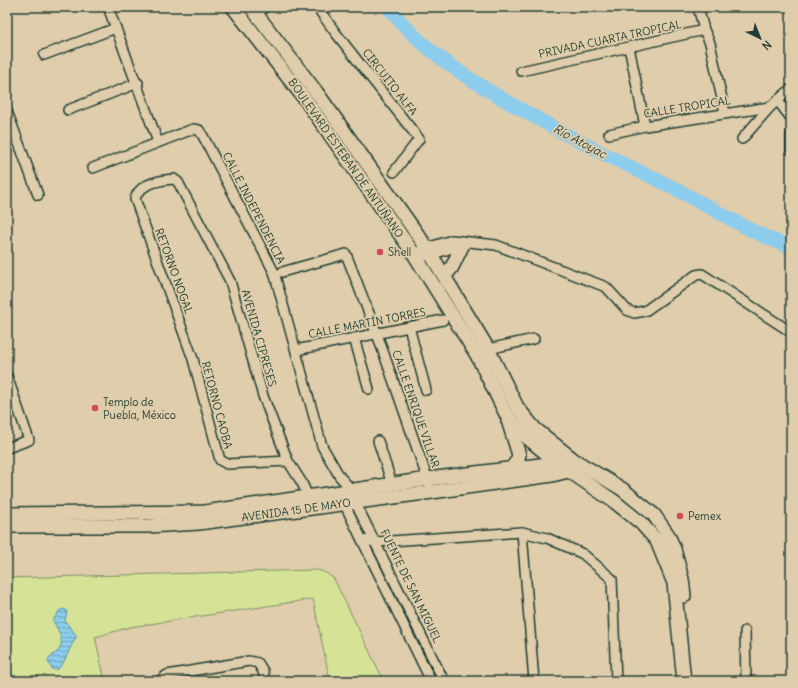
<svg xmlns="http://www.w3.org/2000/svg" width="798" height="688" viewBox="0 0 798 688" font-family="Delius,sans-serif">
<defs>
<pattern id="water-rules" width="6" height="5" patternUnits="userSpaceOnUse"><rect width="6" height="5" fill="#8ccced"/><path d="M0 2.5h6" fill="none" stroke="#72a7c1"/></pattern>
</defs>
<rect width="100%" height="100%" fill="#dfcdab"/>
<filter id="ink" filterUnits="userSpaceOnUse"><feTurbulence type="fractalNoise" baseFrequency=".025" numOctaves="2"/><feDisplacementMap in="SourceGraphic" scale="8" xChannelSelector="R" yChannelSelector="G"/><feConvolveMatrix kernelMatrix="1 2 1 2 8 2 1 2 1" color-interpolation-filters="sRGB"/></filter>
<g filter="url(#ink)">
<polygon fill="#d6e397" stroke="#7a9066" points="318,570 326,573 334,579 384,681 330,681 313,599 130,627 95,637 105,681 7,681 7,578"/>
<path fill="url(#water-rules)" stroke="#6093a3" d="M65 609 67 612 65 621 77 636C69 647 66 663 57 670L52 669 48 661C50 656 54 655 58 651 66 641 57 630 53 620L60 610Z"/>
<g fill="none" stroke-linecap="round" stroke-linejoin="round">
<path stroke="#8ccced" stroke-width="14" d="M388 7C424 53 474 83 524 111 567 136 611 158 656 179 690 196 722 215 755 232 767 238 779 242 791 248"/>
<defs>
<g id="minor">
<polyline points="108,7 158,142"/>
<polyline points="317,7 335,32 419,139 394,172"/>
<polyline points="698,7 704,30 710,43 725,113"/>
<polyline points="256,14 265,7"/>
<polyline points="629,47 645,126"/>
<polyline points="44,55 116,28"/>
<polyline points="521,71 704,30"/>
<polyline points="778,101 791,118"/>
<polyline points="68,110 138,83"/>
<polyline points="7,111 38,195"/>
<polyline points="609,134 645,126 770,107"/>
<polyline points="791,134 791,150"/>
<polyline points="742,139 770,107 791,89"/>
<polyline points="93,168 193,129 199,130 203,136 274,272 322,446 340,477 352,490 355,502 444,681"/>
<polyline points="414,254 427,248 452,240 496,245 606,287 627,310 634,313 645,311 696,275 702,274 791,332"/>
<polyline points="426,256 466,244"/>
<polyline points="282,272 346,254 377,334 429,483"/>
<polyline points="409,327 426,390"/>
<polyline points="354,338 369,389"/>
<polyline points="488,349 534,339"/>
<polyline points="296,350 443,320"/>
<polyline points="7,376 29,440 7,448"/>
<polyline points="378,441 392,484"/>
<path d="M288 461 227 464 220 460 193 359 135 199C139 184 160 180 174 179L178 182 230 281 263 396 288 461 302 483 310 501"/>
<polyline points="342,499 431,681"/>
<polyline points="522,532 534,681"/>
<polyline points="362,540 376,542 522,532 547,538 583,554 612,579 616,681"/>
<polyline points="745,631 746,681"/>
<polyline points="159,681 167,675 249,661 258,663 263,671 265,681"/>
</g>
<g id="secondary">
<polyline points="233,7 305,99 414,254 477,355 506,414 523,434 559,464 615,502 641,523 657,541 674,583 684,681"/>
<polyline points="251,7 317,93 427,248 488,349 517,407 535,429 574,460 622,489 654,515 668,535 674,549 682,579 684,596"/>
<polyline points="445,276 452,267 462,246"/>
<polyline points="508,420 519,455 517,461 511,469"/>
<polyline points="7,514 205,512 428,479 564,462"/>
<polyline points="7,526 149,526 199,523 432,492 552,475 573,470"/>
</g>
</defs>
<use href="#minor" stroke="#1f3d34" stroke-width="12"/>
<use href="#secondary" stroke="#1f3d34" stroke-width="16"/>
<use href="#minor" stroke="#dfcdab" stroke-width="9"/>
<use href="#secondary" stroke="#dfcdab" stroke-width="13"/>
</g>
</g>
<g fill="#d1495b" stroke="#dfcdab" stroke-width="1.5">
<circle cx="380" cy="252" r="4"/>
<circle cx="95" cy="408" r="4"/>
<circle cx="680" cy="516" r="4"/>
</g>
<g text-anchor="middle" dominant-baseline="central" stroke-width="3.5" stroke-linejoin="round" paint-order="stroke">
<g font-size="11" fill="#1f3d34" stroke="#dfcdab">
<text transform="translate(610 39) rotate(-12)">PRIVADA CUARTA TROPICAL</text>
<text transform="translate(390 82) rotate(52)">CIRCUITO ALFA</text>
<text transform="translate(687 107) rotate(-9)">CALLE TROPICAL</text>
<text transform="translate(346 158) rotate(55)">BOULEVARD ESTEBAN DE ANTUÑANO</text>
<text transform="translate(254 208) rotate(63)">CALLE INDEPENDENCIA</text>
<text transform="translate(174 271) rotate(70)">RETORNO NOGAL</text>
<text transform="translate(367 323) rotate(-11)">CALLE MARTÍN TORRES</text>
<text transform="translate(259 338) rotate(74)">AVENIDA CIPRESES</text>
<text transform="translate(217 405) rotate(75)">RETORNO CAOBA</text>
<text transform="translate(416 409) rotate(71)">CALLE ENRIQUE VILLAR</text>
<text transform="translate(296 510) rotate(-8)">AVENIDA 15 DE MAYO</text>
<text transform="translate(411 586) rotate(64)">FUENTE DE SAN MIGUEL</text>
</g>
<g font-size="11" fill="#1f3d34" stroke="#dfcdab" text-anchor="start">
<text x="388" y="252">Shell</text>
<text x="103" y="402">Templo de<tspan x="103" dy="13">Puebla, México</tspan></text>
<text x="688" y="516">Pemex</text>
</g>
<g font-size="12" font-style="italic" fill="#24443d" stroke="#dfcdab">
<text transform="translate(580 141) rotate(28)">Río Atoyac</text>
</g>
</g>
<rect width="798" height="688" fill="none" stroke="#dfcdab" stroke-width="24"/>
<rect x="12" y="12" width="774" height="664" fill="none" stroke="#1f3d34" stroke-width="1.5" filter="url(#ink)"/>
<g transform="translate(760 38) rotate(137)" stroke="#dfcdab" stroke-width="3" paint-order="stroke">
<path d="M0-3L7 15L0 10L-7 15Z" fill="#1f3d34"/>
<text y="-6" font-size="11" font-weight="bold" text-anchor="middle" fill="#1f3d34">N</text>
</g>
</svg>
